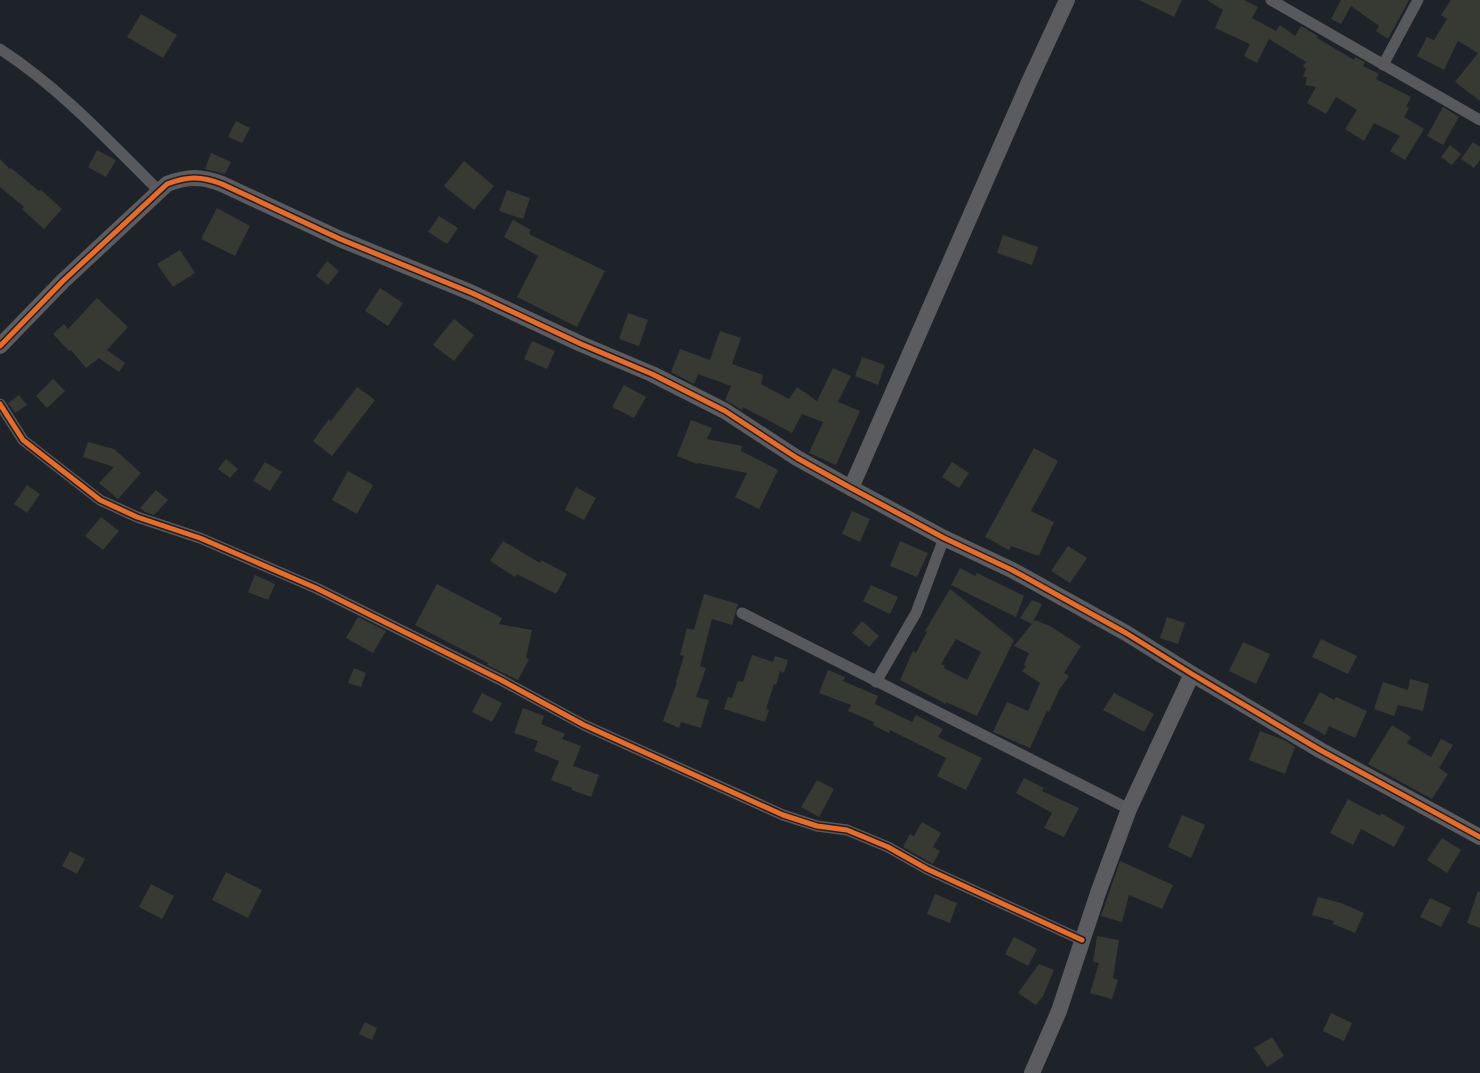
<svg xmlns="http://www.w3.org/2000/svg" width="1480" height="1073" viewBox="0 0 1480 1073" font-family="Barlow,sans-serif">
<rect width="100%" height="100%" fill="#1e2329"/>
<g fill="#363a33" fill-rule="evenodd">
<polygon points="1139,0 1182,0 1174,17"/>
<polygon points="1207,0 1244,0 1258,7 1252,18 1276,31 1280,25 1295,36 1301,26 1318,36 1317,38 1354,60 1355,57 1365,62 1363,66 1379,74 1376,79 1411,97 1406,107 1409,108 1404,117 1424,129 1405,160 1390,151 1400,136 1374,123 1364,141 1345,129 1357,110 1336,97 1326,114 1307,103 1316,87 1305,85 1307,78 1303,76 1306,69 1303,66 1306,62 1269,39 1257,63 1244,56 1250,44 1215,28 1223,10"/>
<polygon points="1341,0 1409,0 1388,39 1376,31 1379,26 1351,6 1341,24 1331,19"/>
<polygon points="1451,0 1480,0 1480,101 1455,82 1478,53 1458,41 1444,70 1417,56 1427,37 1434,40 1447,19 1441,15"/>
<polygon points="141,14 177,35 163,58 127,37"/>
<polygon points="1443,107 1459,117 1443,145 1427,136"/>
<polygon points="236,121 250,128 242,143 228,137"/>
<polygon points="1473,142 1480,147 1480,160 1474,168 1461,159"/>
<polygon points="1450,145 1461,154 1452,165 1441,157"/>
<polygon points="97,150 116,160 106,177 88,167"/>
<polygon points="211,153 231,162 225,174 205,169"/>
<polygon points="0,159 10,169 11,168 39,191 41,190 62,209 44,229 22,209 24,207 0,187"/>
<polygon points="464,161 494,186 474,210 444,186"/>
<polygon points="507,190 530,198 523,219 499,211"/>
<polygon points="217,208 250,226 235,256 201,239"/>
<polygon points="439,216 458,228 447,244 428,232"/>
<polygon points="513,220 531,230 529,234 605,271 577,327 517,297 538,256 504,237"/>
<polygon points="1003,235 1038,247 1032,265 997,253"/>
<polygon points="180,250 195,273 173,287 157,264"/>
<polygon points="327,261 339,271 328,285 316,276"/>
<polygon points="380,288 403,303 388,326 365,311"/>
<polygon points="97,298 128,327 107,350 125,363 119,372 99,358 86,368 71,350 69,351 53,334 64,324 68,329"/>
<polygon points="628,313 648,320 639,346 619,339"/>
<polygon points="454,319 474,335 454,361 433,345"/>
<polygon points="720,331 741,338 732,364 763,375 761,384 789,399 797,387 817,401 833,368 851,376 838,402 860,411 836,465 809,453 823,422 802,414 792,433 743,407 742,410 725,400 731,386 698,374 694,384 671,372 680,349 710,360"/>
<polygon points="532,341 555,351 547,369 524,359"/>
<polygon points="862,357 885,365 878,385 855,376"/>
<polygon points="53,379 65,391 47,408 36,396"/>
<polygon points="624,385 646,397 634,418 612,407"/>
<polygon points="357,387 375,400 332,456 313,441 329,419 331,421"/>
<polygon points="19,395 27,405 15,413 8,403"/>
<polygon points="691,420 712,428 707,439 742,446 741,451 778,470 759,509 735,497 747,473 698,463 697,464 677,456"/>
<polygon points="88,442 114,449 141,473 118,499 99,483 114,467 83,457"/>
<polygon points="1034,448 1058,461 1031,511 1054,522 1039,556 1011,546 1009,550 985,537"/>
<polygon points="226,459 238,469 230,478 218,469"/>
<polygon points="265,462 282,472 270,491 253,481"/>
<polygon points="952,462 969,473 959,488 942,477"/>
<polygon points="348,471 373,485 357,514 332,500"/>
<polygon points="27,485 40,494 27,513 14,504"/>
<polygon points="576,487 596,498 584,520 565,510"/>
<polygon points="156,490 168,500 154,515 145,512 140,508"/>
<polygon points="852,511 870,519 860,542 842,534"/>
<polygon points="101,517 119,531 103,550 85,536"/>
<polygon points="503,541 540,563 541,560 567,574 556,594 517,574 515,577 490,561"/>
<polygon points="900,541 928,553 917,577 890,566"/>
<polygon points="1068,546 1087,558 1070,583 1051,571"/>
<polygon points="960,568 975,576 977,573 1024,596 1016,617 951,585"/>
<polygon points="255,575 275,584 268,600 248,592"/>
<polygon points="437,584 502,618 499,624 532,630 526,658 529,659 518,680 487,665 488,663 415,625"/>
<polygon points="871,585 898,597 890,614 863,601"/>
<path d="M950 589 1014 640 977 716 946 702V704L900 680 913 651 916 653 927 632 925 631ZM956 639 981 652 967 680 944 668 945 666 941 664Z"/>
<polygon points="704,594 738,604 732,625 712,619 700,666 706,668 696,697 709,700 701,728 681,722 679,728 663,721 677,682 676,682 684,656 680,655 687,628 694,630"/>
<polygon points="1032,600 1042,604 1032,624 1020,618"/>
<polygon points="358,617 386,631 373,653 346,638"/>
<polygon points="1167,617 1185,623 1178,644 1160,638"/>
<polygon points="1035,620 1050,626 1081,646 1064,673 1069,676 1059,690 1049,712 1047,711 1030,748 993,732 1007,702 1028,711 1040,683 1022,671 1026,666 1024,665 1029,653 1014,646"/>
<polygon points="862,621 879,636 869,647 852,633"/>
<polygon points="1321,639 1357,656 1348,674 1312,657"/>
<polygon points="1243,642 1270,654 1256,684 1229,671"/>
<polygon points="752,655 773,662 775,656 788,660 784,673 780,671 776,685 774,684 766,709 769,710 765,722 724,709 728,697 732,698 738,681 743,682"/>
<polygon points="354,668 366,673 361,687 348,683"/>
<polygon points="828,670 845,677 843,681 878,696 875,704 912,722 916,715 943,729 938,737 982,758 966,790 937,776 946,758 890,730 889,733 873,725 874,722 848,711 851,705 819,693"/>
<polygon points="1410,679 1429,684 1423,711 1398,705 1394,716 1374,709 1383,682 1408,690"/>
<polygon points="1320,692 1334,700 1336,697 1367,711 1355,738 1329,726 1325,735 1303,723"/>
<polygon points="482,693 502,703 492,722 472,712"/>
<polygon points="1114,693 1154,714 1144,732 1103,710"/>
<polygon points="523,708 544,716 541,724 565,734 562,739 581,746 573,766 599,775 591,797 572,790 572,788 551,780 559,761 534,751 538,741 514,733"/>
<polygon points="1392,725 1411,737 1407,743 1431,757 1441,739 1453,745 1439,768 1448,774 1432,799 1368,764"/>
<polygon points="1260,731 1284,740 1295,747 1285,774 1249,760"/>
<polygon points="1024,778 1044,788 1042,791 1079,808 1064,837 1044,828 1052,813 1016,793"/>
<polygon points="817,780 834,789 819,817 801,807"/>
<polygon points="1348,799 1380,816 1381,813 1405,827 1394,847 1361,829 1353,845 1330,833"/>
<polygon points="1182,815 1205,825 1191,858 1168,847"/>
<polygon points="922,822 941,833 933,847 940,851 933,864 903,847 910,834 914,836"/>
<polygon points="1442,838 1461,850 1447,873 1427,860"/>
<polygon points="70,851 85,859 77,874 62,866"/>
<polygon points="1120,861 1173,885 1162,909 1129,895 1122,922 1101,916"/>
<polygon points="226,872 262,890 248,918 212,900"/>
<polygon points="151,884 174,896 162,919 139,907"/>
<polygon points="1478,891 1480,892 1480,928 1467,923"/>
<polygon points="935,894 957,903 950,923 927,914"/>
<polygon points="1318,897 1341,903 1364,913 1355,933 1333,924 1334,921 1312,915"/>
<polygon points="1430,898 1451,908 1441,927 1420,917"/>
<polygon points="1097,936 1119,940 1113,978 1118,980 1112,999 1090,993 1099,963 1093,962"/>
<polygon points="1014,937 1037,949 1028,966 1005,954"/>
<polygon points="1039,964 1054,970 1043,996 1036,1005 1018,993"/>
<polygon points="1331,1013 1352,1023 1344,1041 1323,1031"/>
<polygon points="365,1022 377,1028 372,1040 359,1034"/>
<polygon points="1272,1037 1284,1056 1267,1067 1254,1048"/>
</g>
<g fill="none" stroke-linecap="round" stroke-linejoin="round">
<g stroke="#57595c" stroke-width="11">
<polyline points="1271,0 1480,120"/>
<path d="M0 49C61 89 107 139 159 191"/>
<polyline points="1383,65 1418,0"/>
<polyline points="0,404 23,440 100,500 137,517 200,538 316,588 501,680 584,725 783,815 817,826 847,830 888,847 927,869 1082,940"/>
<polyline points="742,613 1129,809"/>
<polyline points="876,682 916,613 944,538"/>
</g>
<g stroke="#5a5c5f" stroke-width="16">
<path d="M0 346 63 281 167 184C188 176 201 176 222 184L340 239 472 293 581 344 652 374 725 411 797 458 851 488 944 538 1012 570 1126 633 1192 674 1320 750 1480 837"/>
<polyline points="851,488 1029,82 1067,0"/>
<polyline points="1032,1073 1059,1011 1098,893 1129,809 1192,674"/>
</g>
<defs>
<g id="cycleway">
<path d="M0 346 63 281 167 184C188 176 201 176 222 184L340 239 472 293 581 344 652 374 725 411 797 458 851 488 944 538 1012 570 1126 633 1192 674 1320 750 1480 837"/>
<polyline points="0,404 23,440 100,500 137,517 200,538 316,588 501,680 584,725 783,815 817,826 847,830 888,847 927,869 1082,940"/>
</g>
</defs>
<use href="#cycleway" stroke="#1a222d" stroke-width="8"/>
<use href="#cycleway" stroke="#ed6a23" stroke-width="5"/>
</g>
</svg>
